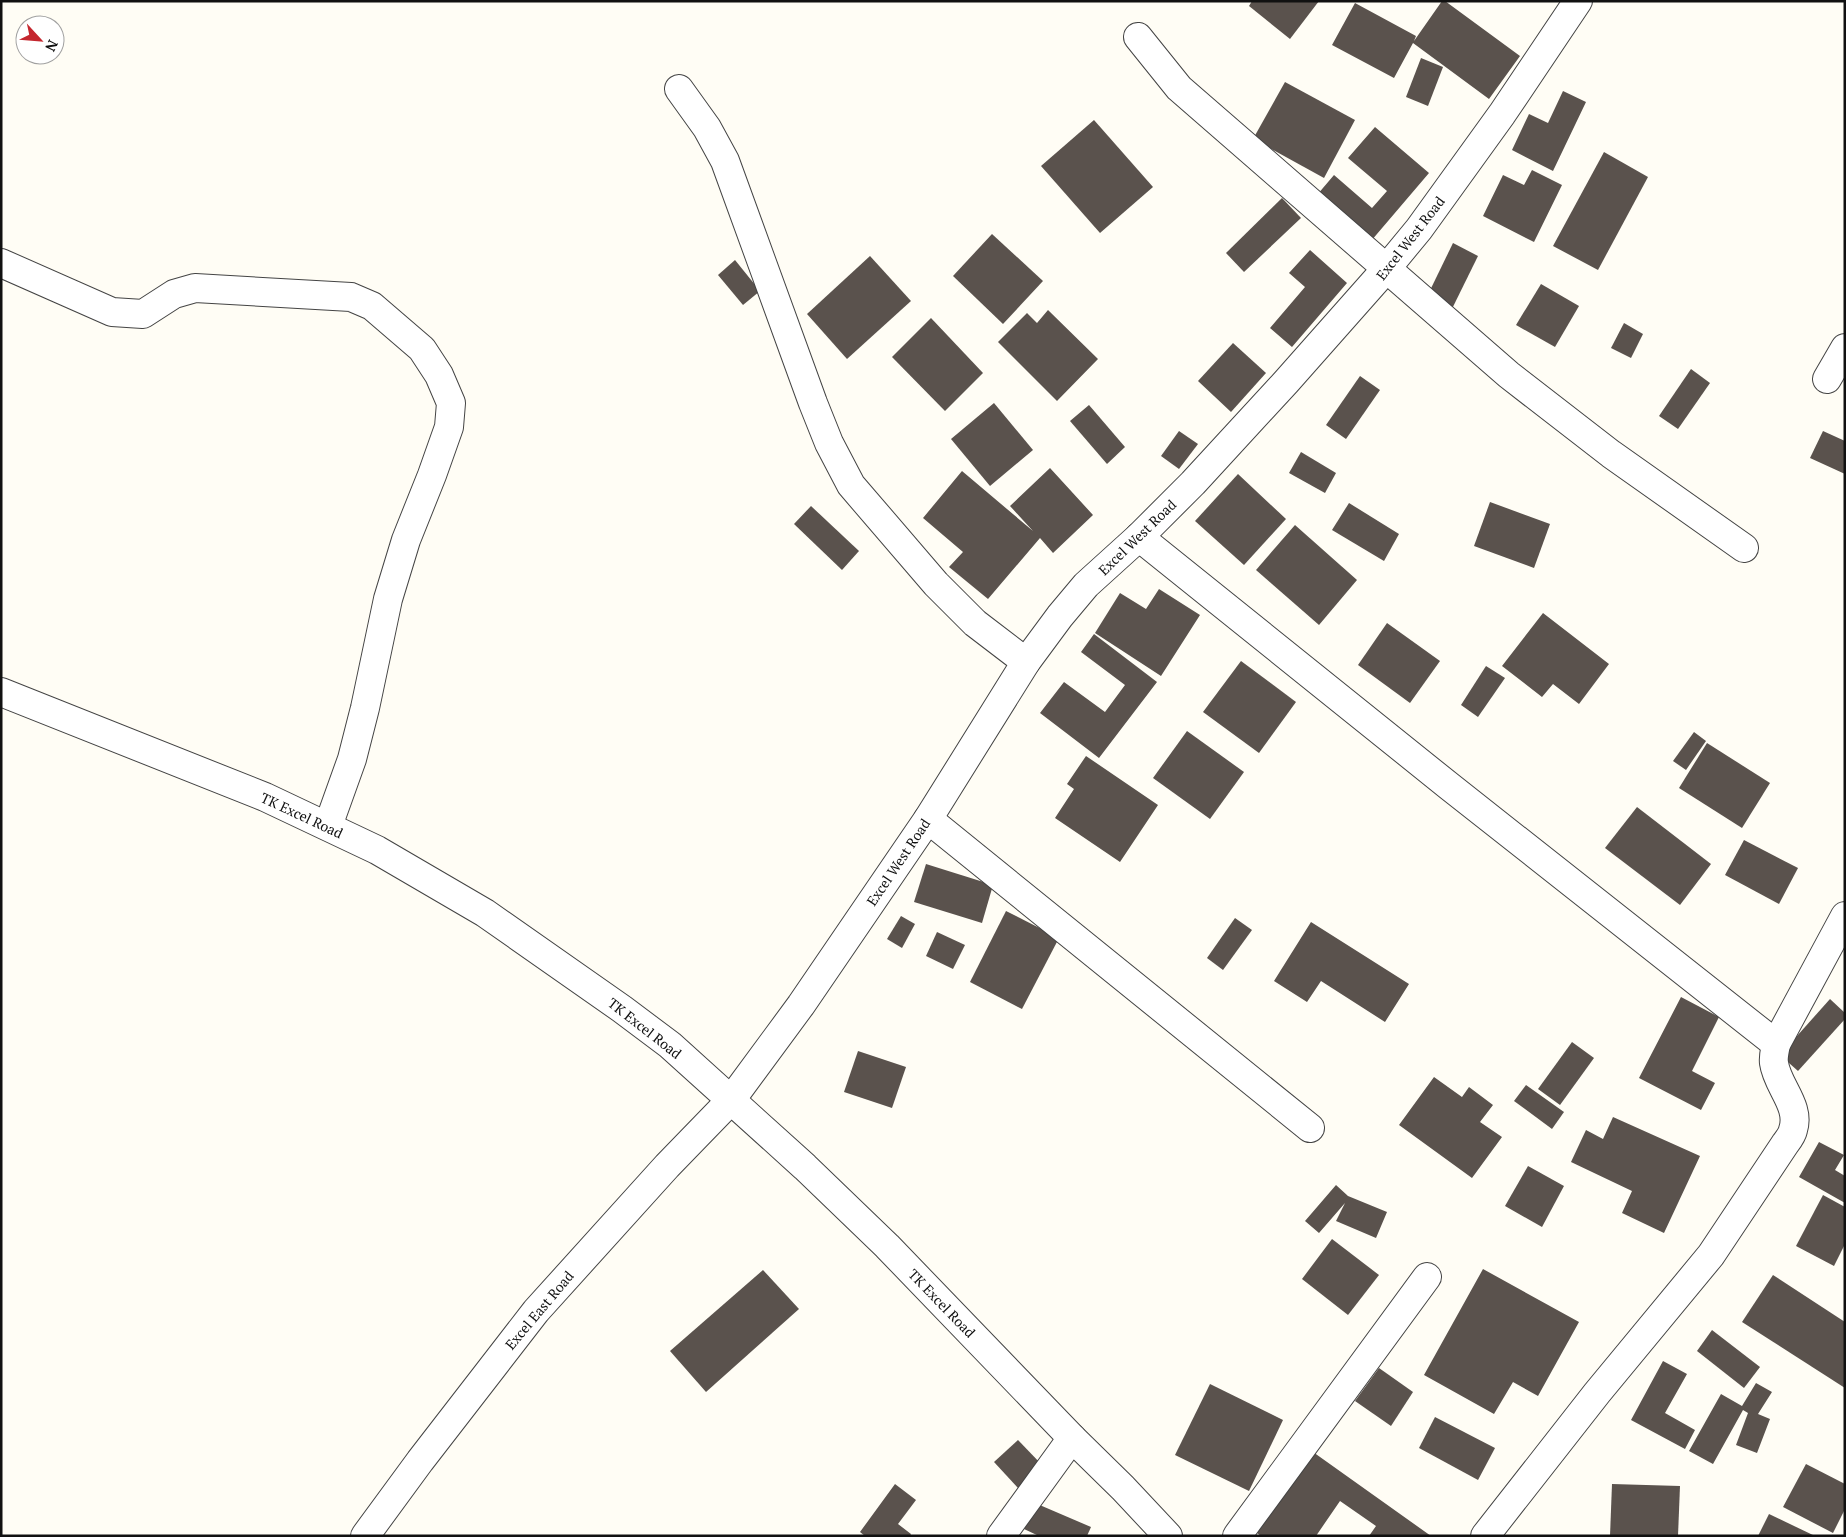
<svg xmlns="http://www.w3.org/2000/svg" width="1846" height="1537" viewBox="0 0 1846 1537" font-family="'PT Serif',serif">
<rect width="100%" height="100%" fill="#fffdf5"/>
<g fill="#5a524d">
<polygon points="1252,1 1319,1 1290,39 1249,6"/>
<polygon points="1442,1 1445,1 1520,56 1489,99 1413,43 1394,78 1332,45 1355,3 1416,36 1414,41"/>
<polygon points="1421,58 1443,67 1428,106 1406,97"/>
<polygon points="1285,82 1355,120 1324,178 1253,139"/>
<polygon points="1563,91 1586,102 1553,171 1512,150 1529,114 1548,123"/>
<polygon points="1094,120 1153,187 1100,233 1041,166"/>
<polygon points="1375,127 1429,173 1371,241 1317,195 1334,175 1372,208 1387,191 1348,158"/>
<polygon points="1604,152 1648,177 1598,270 1553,246"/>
<polygon points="1532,170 1562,185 1534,242 1483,216 1503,175 1524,185"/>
<polygon points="1282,198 1301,218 1244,272 1226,253"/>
<polygon points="992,234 1043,281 1003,324 953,276"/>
<polygon points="1453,243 1478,256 1445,323 1420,311"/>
<polygon points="1310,250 1347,283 1292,347 1270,328 1305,287 1289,273"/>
<polygon points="870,256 911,301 847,359 807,314"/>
<polygon points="735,260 760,291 743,305 718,275"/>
<polygon points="1541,284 1579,306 1555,347 1516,325"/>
<polygon points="1048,310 1098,359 1057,401 998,342 1027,313 1037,323"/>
<polygon points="931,318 983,373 945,411 892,357"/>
<polygon points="1624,323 1643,334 1631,358 1611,348"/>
<polygon points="1233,343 1266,373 1231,412 1198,381"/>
<polygon points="1691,369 1710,383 1678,429 1659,416"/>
<polygon points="1360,376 1380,390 1346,439 1326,425"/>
<polygon points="994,403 1033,450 990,486 951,439"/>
<polygon points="1089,405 1125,447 1107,464 1070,421"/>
<polygon points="1179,431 1198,444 1179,469 1161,456"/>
<polygon points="1823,431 1845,441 1845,474 1810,458"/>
<polygon points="1301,452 1336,473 1325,493 1289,473"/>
<polygon points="1050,468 1093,515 1053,553 1040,538 988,599 949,567 963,552 923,518 962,471 1033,531 1010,506"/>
<polygon points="1238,474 1286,519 1244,565 1195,521"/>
<polygon points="1490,502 1550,524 1534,568 1474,546"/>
<polygon points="1349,503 1399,534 1384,561 1332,530"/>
<polygon points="811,506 859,551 842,570 794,524"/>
<polygon points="1295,525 1357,580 1319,625 1256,570"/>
<polygon points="1159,589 1200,615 1161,676 1095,633 1120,593 1146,609"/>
<polygon points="1543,613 1609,664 1579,704 1553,684 1542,697 1502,666"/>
<polygon points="1387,623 1440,661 1410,703 1358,665"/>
<polygon points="1094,634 1157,682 1099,758 1040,713 1064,682 1105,712 1125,685 1081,652"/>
<polygon points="1241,661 1296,702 1259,753 1203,712"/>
<polygon points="1486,666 1505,678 1478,717 1461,705"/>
<polygon points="1187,731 1244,772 1210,819 1153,778"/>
<polygon points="1694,732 1706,741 1686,770 1673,761"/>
<polygon points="1707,743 1770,783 1742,828 1679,788"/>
<polygon points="1086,756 1158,805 1120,862 1055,818 1074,789 1067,784"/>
<polygon points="1637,807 1711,864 1680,905 1605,848"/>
<polygon points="1744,840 1798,868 1779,904 1725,875"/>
<polygon points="926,864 993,885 982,923 914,902"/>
<polygon points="1006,911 1059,938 1022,1009 970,982"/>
<polygon points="901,916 915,924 902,948 887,939"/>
<polygon points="1235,918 1252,930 1223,970 1207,958"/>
<polygon points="1311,922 1409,984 1385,1022 1321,981 1307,1002 1274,981"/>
<polygon points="937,932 965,945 953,969 926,956"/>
<polygon points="1681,997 1719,1017 1692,1071 1715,1083 1701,1110 1639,1078"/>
<polygon points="1830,999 1845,1013 1845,1019 1798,1071 1780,1055"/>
<polygon points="1572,1042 1594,1058 1560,1105 1538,1089"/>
<polygon points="858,1051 906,1067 892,1108 844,1092"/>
<polygon points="1434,1077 1462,1097 1469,1087 1493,1105 1480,1122 1502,1137 1472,1178 1399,1125"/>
<polygon points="1526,1085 1564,1112 1552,1129 1514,1101"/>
<polygon points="1613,1117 1700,1156 1664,1233 1622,1213 1632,1191 1571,1162 1586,1130 1603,1139"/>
<polygon points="1819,1142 1844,1155 1835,1170 1845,1176 1845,1203 1799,1177"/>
<polygon points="1528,1166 1564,1186 1542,1227 1505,1206"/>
<polygon points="1336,1185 1348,1196 1387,1212 1376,1238 1336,1221 1345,1203 1319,1233 1305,1221"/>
<polygon points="1823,1195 1845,1207 1845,1244 1834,1266 1796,1246"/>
<polygon points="1332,1239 1379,1275 1348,1315 1302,1279"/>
<polygon points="1483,1269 1579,1322 1538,1396 1513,1382 1494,1414 1424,1375"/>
<polygon points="763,1270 799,1309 706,1392 670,1351"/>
<polygon points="1773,1275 1845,1322 1845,1388 1742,1322"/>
<polygon points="1712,1330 1760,1367 1744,1388 1697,1351"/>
<polygon points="1663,1361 1687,1374 1665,1413 1695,1430 1685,1449 1631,1420"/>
<polygon points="1379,1368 1413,1392 1391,1426 1355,1401"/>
<polygon points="1756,1383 1772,1392 1758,1414 1770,1419 1757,1453 1736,1445 1748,1413 1743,1410 1713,1464 1689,1451 1721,1394 1742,1406"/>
<polygon points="1210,1384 1283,1420 1249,1491 1175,1455"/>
<polygon points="1435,1417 1495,1448 1478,1480 1419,1448"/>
<polygon points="1018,1440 1043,1466 1019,1489 994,1462"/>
<polygon points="1313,1452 1431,1536 1369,1536 1376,1526 1340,1501 1316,1536 1261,1536 1257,1533"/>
<polygon points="1806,1464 1845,1484 1845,1509 1833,1533 1783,1507"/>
<polygon points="895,1484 916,1500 898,1524 911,1534 910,1536 865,1536 860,1532"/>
<polygon points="1612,1484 1680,1486 1678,1536 1610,1536"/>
<polygon points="1035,1503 1091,1527 1087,1536 1039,1536 1024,1529"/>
<polygon points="1769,1514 1815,1536 1758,1536"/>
</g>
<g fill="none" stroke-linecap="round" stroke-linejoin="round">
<defs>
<g id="street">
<polyline points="1138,37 1179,88 1509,375 1611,454 1744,548"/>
<polyline points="679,89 707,128 725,161 813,403 829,443 851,485 936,584 975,623 1026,662"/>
<polyline points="1,263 112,312 143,314 174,294 195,288 351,297 372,306 422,349 439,375 451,403 449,427 432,475 406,540 388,599 365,708 352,759 328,826"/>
<polyline points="1827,379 1845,348"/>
<polyline points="1139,537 1449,786 1776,1044"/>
<polyline points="1,692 265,797 377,850 485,913 622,1009 670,1045 805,1167 887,1246 1072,1438 1123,1488 1168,1536"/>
<polyline points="928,819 1310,1128"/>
<polyline points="365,1536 420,1461 536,1311 667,1166 731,1100 801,1005 928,819 1026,662 1060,616 1086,585 1139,537 1193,483 1286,382 1386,269 1419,229 1502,114 1578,1"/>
<polyline points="1001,1536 1072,1438"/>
<polyline points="1237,1536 1427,1277"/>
<path d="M1485 1536 1597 1393 1711 1255 1785 1144C1788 1140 1792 1135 1793 1130 1801 1106 1777 1086 1774 1063 1773 1057 1775 1050 1776 1044L1845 916"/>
</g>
</defs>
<use href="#street" stroke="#444" stroke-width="30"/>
<use href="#street" stroke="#fff" stroke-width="28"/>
</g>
<g text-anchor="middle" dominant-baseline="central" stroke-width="5" stroke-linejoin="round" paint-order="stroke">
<g font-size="14" fill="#111" stroke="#fff">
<text transform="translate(1410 238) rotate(-52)">Excel West Road</text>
<text transform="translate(1137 537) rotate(-44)">Excel West Road</text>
<text transform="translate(302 815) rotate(25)">TK Excel Road</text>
<text transform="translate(898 862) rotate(-56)">Excel West Road</text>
<text transform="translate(645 1028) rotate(38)">TK Excel Road</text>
<text transform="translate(942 1303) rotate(46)">TK Excel Road</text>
<text transform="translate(539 1310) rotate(-50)">Excel East Road</text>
</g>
</g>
<rect width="1846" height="1537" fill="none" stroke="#111111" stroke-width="5"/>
<g transform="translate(40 40) rotate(116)"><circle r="24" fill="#ffffff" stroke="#a0a0a0"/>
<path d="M0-4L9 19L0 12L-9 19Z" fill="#c4262e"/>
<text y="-8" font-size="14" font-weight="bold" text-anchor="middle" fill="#111111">N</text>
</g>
</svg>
